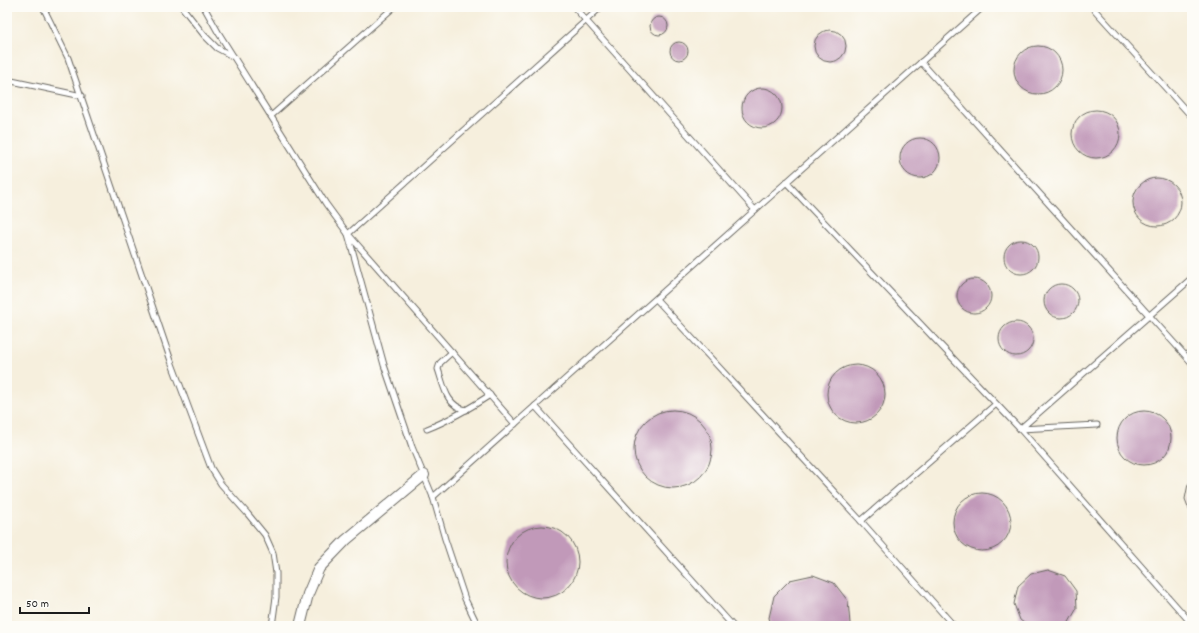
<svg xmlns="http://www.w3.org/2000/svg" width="1199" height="633" viewBox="0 0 1199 633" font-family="Dekko,sans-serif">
<rect width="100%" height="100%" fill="#fdfcf7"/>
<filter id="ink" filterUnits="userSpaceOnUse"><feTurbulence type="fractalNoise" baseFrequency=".025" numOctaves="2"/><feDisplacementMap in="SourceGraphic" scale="8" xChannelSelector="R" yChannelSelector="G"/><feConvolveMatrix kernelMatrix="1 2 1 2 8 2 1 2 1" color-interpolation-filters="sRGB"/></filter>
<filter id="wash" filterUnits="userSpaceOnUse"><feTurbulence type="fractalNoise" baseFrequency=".012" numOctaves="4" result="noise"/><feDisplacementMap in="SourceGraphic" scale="16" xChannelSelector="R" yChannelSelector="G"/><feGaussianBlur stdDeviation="0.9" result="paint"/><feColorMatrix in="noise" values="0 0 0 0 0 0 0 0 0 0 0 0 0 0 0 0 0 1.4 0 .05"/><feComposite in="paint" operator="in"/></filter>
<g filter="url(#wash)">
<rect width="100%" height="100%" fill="#f6efdd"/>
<g id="blocks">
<g fill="#c199b9">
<circle cx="659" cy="26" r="9"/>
<circle cx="830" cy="46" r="16"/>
<circle cx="679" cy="51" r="9"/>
<circle cx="1038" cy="70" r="24"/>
<circle cx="762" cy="108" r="20"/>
<circle cx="1096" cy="134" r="24"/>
<circle cx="920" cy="158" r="20"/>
<circle cx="1157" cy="202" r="24"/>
<circle cx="1021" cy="257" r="17"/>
<circle cx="974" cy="296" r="17"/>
<circle cx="1061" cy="301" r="17"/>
<circle cx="1016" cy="339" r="17"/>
<circle cx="856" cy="394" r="29"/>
<circle cx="673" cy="449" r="39"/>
<circle cx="1144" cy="438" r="27"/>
<polygon points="1192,480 1192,514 1190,512 1185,499 1188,484"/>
<circle cx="982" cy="522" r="29"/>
<circle cx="542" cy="562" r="36"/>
<polygon points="1048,570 1065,576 1076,591 1077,608 1068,624 1064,626 1028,626 1020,620 1014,604 1018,586 1031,574"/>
<polygon points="813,575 834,583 848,601 850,624 848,626 772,626 769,618 774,596 790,580"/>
</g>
</g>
</g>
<g filter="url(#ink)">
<use href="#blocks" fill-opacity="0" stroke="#686660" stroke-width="1"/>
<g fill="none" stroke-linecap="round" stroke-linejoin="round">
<defs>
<g id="lane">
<polyline points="43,7 68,58 171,361 211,468 221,484 247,513 265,535 273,553 276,573 276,597 272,626"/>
<polyline points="182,7 204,35 217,48 234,57"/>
<polyline points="204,7 218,32 326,204 348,234 384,365 412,447 433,497 445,539 465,599 478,626"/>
<polyline points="574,7 755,210"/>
<polyline points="1092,7 1192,117"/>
<polyline points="921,62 1192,363"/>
<polyline points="7,80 82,96"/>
<polyline points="271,116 394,7"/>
<polyline points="786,182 1020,429 1192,624"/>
<polyline points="656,299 861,521 954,626"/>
<path d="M452 352 440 363 438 369C444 386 446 406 466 410"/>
<polyline points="535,406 733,626"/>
<polyline points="515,424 348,234 601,7"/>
<polyline points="1097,425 1020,429 1192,278"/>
<path d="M427 429C450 420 470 408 490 395"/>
<polyline points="433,497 983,7"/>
<polyline points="861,521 996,404"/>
</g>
<polyline id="street" points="300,626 308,594 319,568 346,540 424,475"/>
</defs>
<use href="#lane" stroke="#686660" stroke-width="7"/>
<use href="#street" stroke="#686660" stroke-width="12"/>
<use href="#lane" stroke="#fff" stroke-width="5"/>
<use href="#street" stroke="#fff" stroke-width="10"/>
</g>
</g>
<rect width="1199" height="633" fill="none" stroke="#fdfcf7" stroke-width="24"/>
<path d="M20 607v6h69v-6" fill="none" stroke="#1c1c1c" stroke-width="2"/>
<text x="26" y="607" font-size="12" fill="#1c1c1c" stroke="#fdfcf7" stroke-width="3" paint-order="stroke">50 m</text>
</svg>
